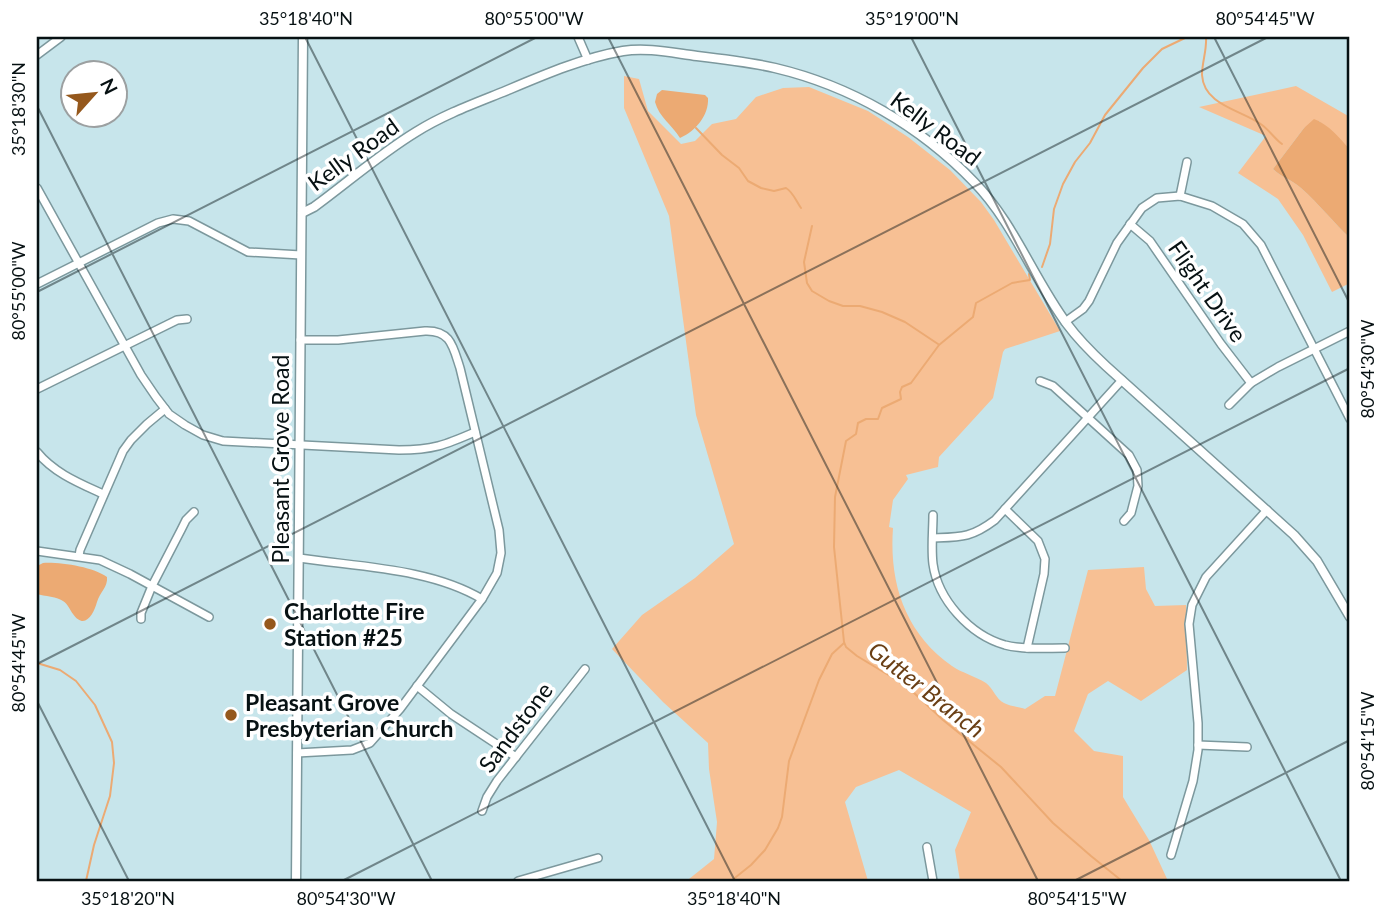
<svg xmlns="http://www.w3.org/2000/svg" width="1387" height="918" viewBox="0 0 1387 918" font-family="Lato,sans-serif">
<rect width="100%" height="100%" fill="#c7e5eb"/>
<g fill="#f7c094">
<path d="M624 76 639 79 648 111 681 144 695 141 712 124 736 119 756 97 783 88 809 87 868 111 908 137 950 170 981 202 994 220 1060 331 1005 349 1003 352 993 398 939 457 938 467 906 475 908 479 893 500 889 527 893 528C889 583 905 633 952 666 962 673 975 676 986 683 993 688 996 699 1004 703 1009 706 1019 707 1025 709L1045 696H1055L1088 570 1144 567 1146 589 1155 606 1186 605 1187 670 1141 701 1108 681 1088 694 1074 731 1094 751 1123 756V797L1149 840 1168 881H960L955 850 971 812 899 770 856 787 845 802 868 881H677L689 879 714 859 717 822 709 769 708 743 663 702 612 649 642 615 695 578 734 544 696 415 669 216 624 108Z"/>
<path d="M1296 86 1350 117V150L1319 121 1304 128 1273 169C1281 177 1292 180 1301 188 1319 204 1333 222 1350 238V283L1332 292 1303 235 1278 199 1238 173 1266 136 1199 107Z"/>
</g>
<g fill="#ecaa73">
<path d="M662 90 705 95 708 98C709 115 696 131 680 138 672 125 659 117 655 102L657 94Z"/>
<path d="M1314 119C1328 124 1341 139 1350 150V238C1333 222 1319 204 1301 188 1292 180 1281 177 1273 169L1304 128Z"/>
<path d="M43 563C61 562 93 567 107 577 108 587 100 592 97 602 94 613 85 631 73 614 70 610 68 604 63 601 58 597 44 596 37 594V566Z"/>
</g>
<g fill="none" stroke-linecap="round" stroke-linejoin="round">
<g stroke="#ecaa73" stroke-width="2">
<path d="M1206 37C1207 50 1202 62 1202 75 1204 106 1242 110 1262 125 1270 131 1275 139 1282 144"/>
<path d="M696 128 722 155 739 168 748 181 761 188 774 191 786 188C793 192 796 201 801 208"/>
<polyline points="812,226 804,262 807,283 812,291 829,301 843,306 860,306 882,312 905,322 938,344"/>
<polyline points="1042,267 1050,244 1054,209 1063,184 1075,162 1090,143 1105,115 1143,68 1162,49 1187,37"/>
<polyline points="1029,274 1030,280 1012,283 976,303 973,317 939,345 911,383 902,387 900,392 901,399 882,408 878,419 866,419 858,423 856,434 846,441 835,497 834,547 844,642 846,647 857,656 895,679 912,691 943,720 1001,767 1053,823 1091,856 1122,881"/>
<polyline points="37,663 60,670 76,681 95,705 112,742 114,763 110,796 94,845 86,881"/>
<polyline points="731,881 751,865 765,850 778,828 782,817 789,761 819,680 832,654 844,643"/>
</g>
<defs>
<g id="minor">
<polyline points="578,37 588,60"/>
<polyline points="37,55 61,37"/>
<path d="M37 188 141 375 156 397 169 414 185 425 203 435 223 441 399 450C433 450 445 445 475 432"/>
<polyline points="1180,196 1187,162"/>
<polyline points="1130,224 1150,241 1221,344 1251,383"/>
<polyline points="37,284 158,223 173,219 189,221 248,252 301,255"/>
<polyline points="1065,322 1083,309 1089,301 1117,243 1142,208 1157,198 1180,196 1212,206 1243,224 1261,245 1350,419"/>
<polyline points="1040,381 1053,386 1129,455 1137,470 1138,486 1131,513 1124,521"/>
<polyline points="37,389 177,320 187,319"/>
<polyline points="1229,405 1251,383 1278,367 1350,331"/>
<path d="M37 452C54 473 79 483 103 494"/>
<polyline points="1005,509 1038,541 1045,559 1044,574 1027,648"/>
<path d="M933 515C933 530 931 548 933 564 938 600 970 635 1005 645 1025 650 1046 648 1065 648"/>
<path d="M933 538C961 537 971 538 995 520L1122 380"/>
<polyline points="37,551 100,560 130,574 209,617"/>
<polyline points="79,556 80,550 123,451 131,440 147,424 165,409"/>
<path d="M299 558C358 567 430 568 482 599"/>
<polyline points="141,619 141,613 152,586 181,530 186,520 194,512"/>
<polyline points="417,686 451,714 516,757"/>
<polyline points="1198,745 1247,747"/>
<path d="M297 753 352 750 370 743 400 709 456 634 482 599 497 573 501 553 499 530 460 368C453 347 451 330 425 331L338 340H300"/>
<polyline points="482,811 487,797 497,781 585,669"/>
<polyline points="927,847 933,881"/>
<polyline points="1171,855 1193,781 1198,750 1198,723 1189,624 1192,605 1206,577 1267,510"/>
<polyline points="518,881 598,858"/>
</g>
<g id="tertiary">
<path d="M302 213 314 207C348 182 380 154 416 132 443 115 473 104 503 92 541 76 582 58 623 51 647 47 673 53 697 56 723 59 749 62 775 68 851 86 920 126 974 182 1014 223 1033 278 1067 324 1078 339 1092 353 1106 366L1294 535 1317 561 1350 617"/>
<polyline points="296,881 303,37"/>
</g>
</defs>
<use href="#minor" stroke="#7c989d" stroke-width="10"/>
<use href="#tertiary" stroke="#7c989d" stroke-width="11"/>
<use href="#minor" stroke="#fff" stroke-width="7"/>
<use href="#tertiary" stroke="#fff" stroke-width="8"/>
</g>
<path fill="none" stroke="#071113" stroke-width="2" stroke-opacity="0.45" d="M305 37 735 881M608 37 1038 881M911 37 1341 881M1214 37 1350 304M37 106 432 881M37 292 537 37M37 664 1268 37M37 701 129 881M342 881 1350 368M1074 881 1350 740"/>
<g fill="#95581c" stroke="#fff" stroke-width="2.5">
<circle cx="270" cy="624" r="7"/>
<circle cx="231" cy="715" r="7"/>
</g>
<g text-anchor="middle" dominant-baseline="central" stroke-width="7" stroke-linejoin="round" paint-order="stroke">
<g font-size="23" fill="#071113" stroke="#fff">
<text transform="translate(936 128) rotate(37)">Kelly Road</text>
<text transform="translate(353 154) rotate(-36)">Kelly Road</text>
<text transform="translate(1208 291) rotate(55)">Flight Drive</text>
<text transform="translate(280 459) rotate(-90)">Pleasant Grove Road</text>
<text transform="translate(515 727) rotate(-53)">Sandstone</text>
</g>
<g font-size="23" font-weight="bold" fill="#071113" stroke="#fff" text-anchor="start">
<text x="284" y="611">Charlotte Fire<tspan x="284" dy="26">Station #25</tspan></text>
<text x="245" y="702">Pleasant Grove<tspan x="245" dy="26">Presbyterian Church</tspan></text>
</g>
<g font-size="24" font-style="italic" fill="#6a3f15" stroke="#fff">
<text transform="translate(927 689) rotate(38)">Gutter Branch</text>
</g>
</g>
<rect width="1387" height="918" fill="none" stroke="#ffffff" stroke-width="77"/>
<g transform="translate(94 94) rotate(63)"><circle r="33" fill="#ffffff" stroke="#9ca0a1" stroke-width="2"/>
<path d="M0-5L12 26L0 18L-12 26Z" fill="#95581c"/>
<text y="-10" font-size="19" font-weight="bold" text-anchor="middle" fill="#071113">N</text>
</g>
<rect x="38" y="38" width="1310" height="842" fill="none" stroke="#071113" stroke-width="2.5"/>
<g font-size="18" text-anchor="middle" fill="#071113">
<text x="306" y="25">35°18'40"N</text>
<text x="534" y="25">80°55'00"W</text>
<text x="912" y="25">35°19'00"N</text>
<text x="1265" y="25">80°54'45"W</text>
<text transform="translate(19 109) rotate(-90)" y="6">35°18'30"N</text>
<text transform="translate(19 291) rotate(-90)" y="6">80°55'00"W</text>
<text transform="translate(1368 369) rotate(-90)" y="6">80°54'30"W</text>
<text transform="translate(19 663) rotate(-90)" y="6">80°54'45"W</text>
<text transform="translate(1368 741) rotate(-90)" y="6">80°54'15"W</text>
<text x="128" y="905">35°18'20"N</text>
<text x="346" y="905">80°54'30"W</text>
<text x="734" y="905">35°18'40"N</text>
<text x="1077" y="905">80°54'15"W</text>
</g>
</svg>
